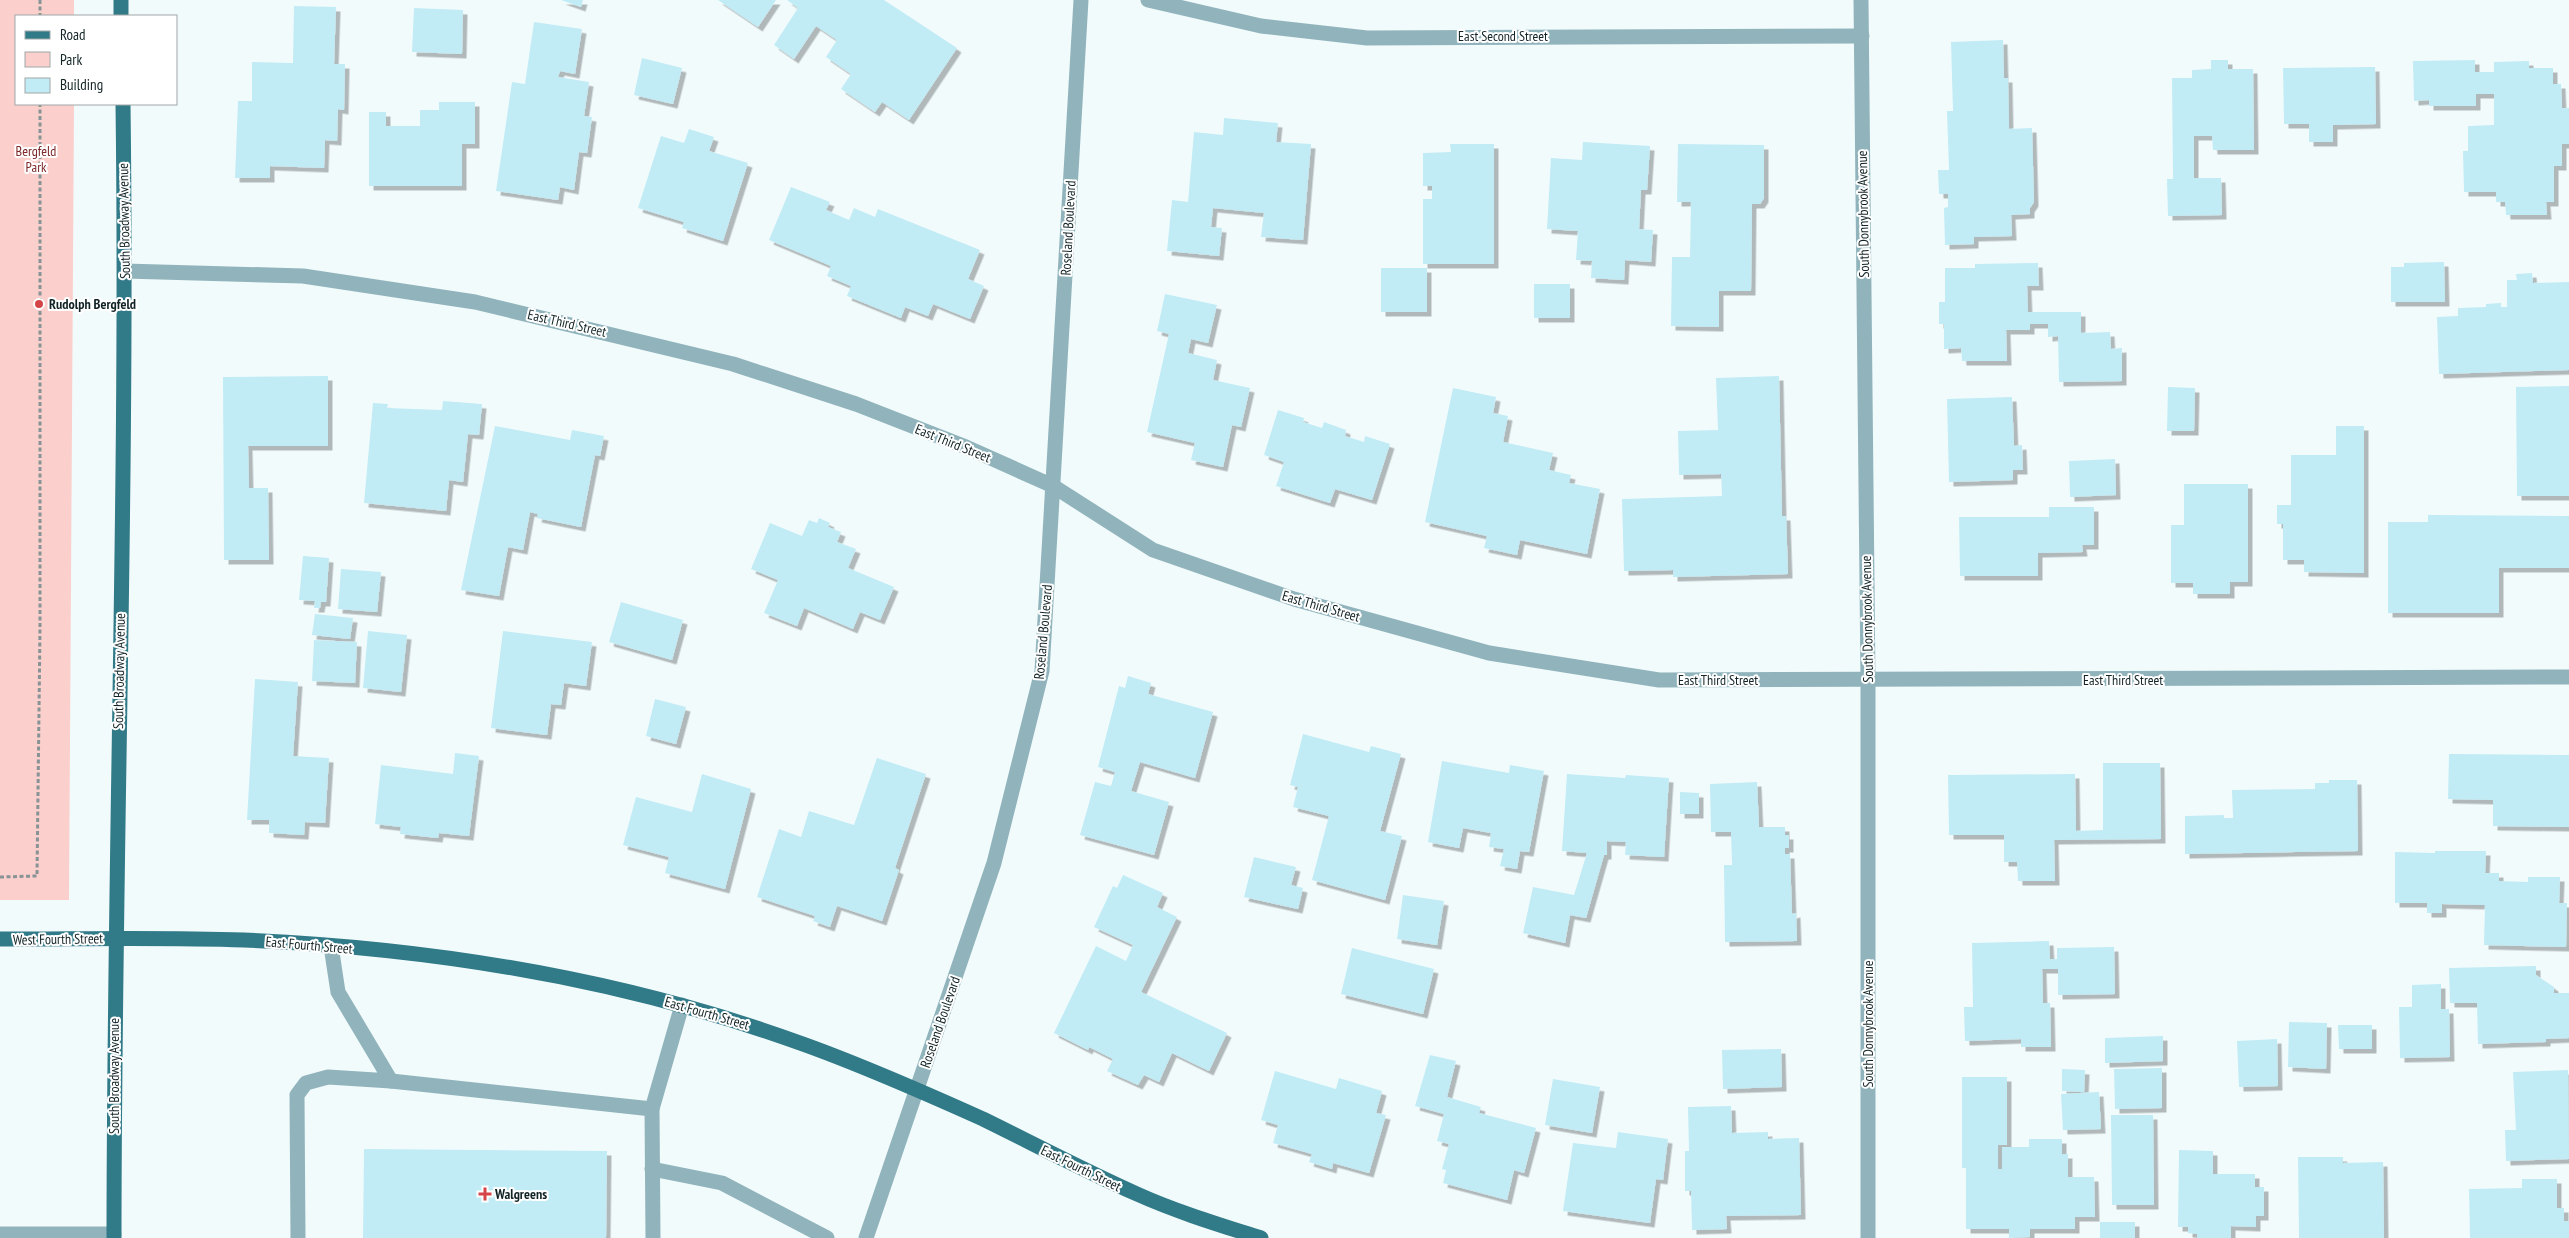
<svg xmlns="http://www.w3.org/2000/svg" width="2569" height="1238" viewBox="0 0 2569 1238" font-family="'PT Sans Narrow',sans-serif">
<defs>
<filter id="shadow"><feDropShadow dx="4.5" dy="4.5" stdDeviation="0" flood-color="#0004"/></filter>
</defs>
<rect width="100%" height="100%" fill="#f2fbfc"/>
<polygon fill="#fbcfcc" points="0,0 74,0 74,16 16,16 16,104 74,104 69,900 0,900"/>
<g fill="#c1ecf6" filter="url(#shadow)">
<polygon points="561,0 583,0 581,7"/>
<polygon points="718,0 776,0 758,27"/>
<polygon points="787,0 884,0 957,48 909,120 882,102 875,112 841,89 851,74 826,57 837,40 816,26 794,59 774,45 798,8"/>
<polygon points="294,6 336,7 334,64 345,64 344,110 338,109 337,141 325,140 324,168 270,166 270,178 235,178 238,101 252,101 252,62 293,63"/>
<polygon points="414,8 463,10 462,54 412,52"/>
<polygon points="534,22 582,29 575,74 560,71 558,77 589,82 584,116 592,117 587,153 579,152 574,190 560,187 558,200 496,191 512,82 525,84"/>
<polygon points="2003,40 2004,78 2008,78 2009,129 2032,128 2034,202 2030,208 2030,214 2011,215 2012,236 1974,237 1974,244 1945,245 1944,208 1948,207 1948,194 1939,194 1938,170 1949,170 1947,111 1953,111 1951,42"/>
<polygon points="642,58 682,68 673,104 634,95"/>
<polygon points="2211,60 2228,60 2228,69 2253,69 2254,150 2213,150 2212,136 2194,136 2194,178 2221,178 2222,215 2168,216 2167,179 2173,179 2172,78 2192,78 2192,70 2211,69"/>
<polygon points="2475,60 2475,72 2494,72 2494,62 2529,61 2529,68 2553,68 2553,84 2561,84 2562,108 2569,108 2569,144 2562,144 2562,166 2554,166 2554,202 2546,202 2547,215 2506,215 2505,202 2496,202 2496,192 2464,192 2463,151 2468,151 2468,126 2494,125 2494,94 2476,94 2476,106 2429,106 2429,100 2414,101 2413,61"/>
<polygon points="2375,67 2376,124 2333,125 2333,142 2309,142 2309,124 2284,124 2283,68"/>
<polygon points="439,102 475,102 475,144 462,144 462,186 369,186 369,112 386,112 386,126 420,126 420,110 439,110"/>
<polygon points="1224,118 1278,123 1276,142 1311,144 1303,240 1261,237 1264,213 1213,208 1211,227 1222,228 1219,256 1167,251 1172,200 1188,202 1194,132 1223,135"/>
<polygon points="689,129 714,137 709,151 748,163 723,241 682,228 684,222 638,208 661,136 684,143"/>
<polygon points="1583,142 1650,146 1647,190 1641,190 1639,229 1653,230 1651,262 1625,260 1624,280 1591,278 1592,261 1576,260 1578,231 1547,229 1551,158 1582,160"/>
<polygon points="1450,144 1494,144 1494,264 1423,264 1423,199 1432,199 1432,186 1423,186 1423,153 1451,152"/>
<polygon points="1678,144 1764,145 1764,198 1760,204 1752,204 1751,291 1719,291 1719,327 1671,326 1672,257 1690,257 1691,202 1677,202"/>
<polygon points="791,187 830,202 826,210 849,220 854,208 875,217 878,209 980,250 968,279 984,286 970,319 933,304 928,316 905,307 901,318 847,296 851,286 827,276 831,266 769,240"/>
<polygon points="2444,262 2445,302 2391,302 2391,267 2404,267 2404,263"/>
<polygon points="2038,263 2039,286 2027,286 2028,312 2081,312 2081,333 2110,332 2111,349 2122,348 2122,381 2059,382 2058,336 2048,337 2048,324 2030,324 2030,330 2006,330 2007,361 1962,361 1961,348 1944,349 1944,324 1939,324 1939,302 1945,302 1945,268 1975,268 1975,264"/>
<rect x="1381" y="268" width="46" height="44"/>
<polygon points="2532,273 2533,283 2569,282 2569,370 2439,374 2437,317 2458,316 2458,308 2486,307 2486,304 2501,303 2501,307 2507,307 2507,280 2517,280 2516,274"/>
<rect x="1534" y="284" width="36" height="34"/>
<polygon points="1165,294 1217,305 1208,343 1191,339 1188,353 1217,360 1213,380 1250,388 1241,427 1232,425 1223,467 1191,460 1195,443 1147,432 1169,334 1157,331"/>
<polygon points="328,376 328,446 248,446 249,488 268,488 269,560 224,560 223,377"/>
<polygon points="1779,376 1782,516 1786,516 1788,574 1673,577 1673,570 1624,571 1622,499 1722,496 1721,474 1679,475 1678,431 1718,430 1716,378"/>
<polygon points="2569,386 2569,496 2517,496 2516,387"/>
<polygon points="2168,387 2195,388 2194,431 2167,431"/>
<polygon points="1453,388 1496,397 1493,413 1508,416 1503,442 1553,453 1549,470 1571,475 1569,483 1600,489 1587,554 1520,540 1517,555 1484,548 1487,536 1425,522"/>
<polygon points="2012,397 2014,446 2022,445 2023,470 2013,470 2013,480 1949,482 1947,399"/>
<polygon points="443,401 482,404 479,435 468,434 463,482 449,480 446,511 364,503 373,403 388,404 387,408 442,410"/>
<polygon points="1278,410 1304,418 1303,422 1322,428 1324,422 1346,430 1345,436 1364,442 1365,436 1390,444 1372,500 1335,489 1330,503 1276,486 1284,462 1264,455"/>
<polygon points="495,426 570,440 572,430 604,436 600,456 595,455 581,527 537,518 538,514 530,512 523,550 508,547 499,596 461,590"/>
<polygon points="2336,426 2364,426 2364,573 2304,572 2304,560 2283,560 2283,524 2277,524 2277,505 2291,505 2291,455 2336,455"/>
<polygon points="2115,459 2116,495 2070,497 2069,461"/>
<polygon points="2184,484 2248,484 2248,582 2230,582 2230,594 2193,594 2193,583 2171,583 2171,525 2184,525"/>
<polygon points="2049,507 2094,507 2094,545 2082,545 2083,552 2038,553 2038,576 1960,576 1959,517 2049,517"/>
<polygon points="2428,515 2569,516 2569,568 2499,568 2499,613 2388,613 2388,522 2428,522"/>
<polygon points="819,518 830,523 828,527 841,532 837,542 856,549 848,568 894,587 880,620 860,612 853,629 804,608 797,626 764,613 778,580 751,569 770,523 802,536 809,520 817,523"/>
<polygon points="303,556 329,558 326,602 321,602 320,608 314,608 315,601 299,600"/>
<polygon points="341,569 381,572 377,612 338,609"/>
<polygon points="621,602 683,620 672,660 609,642"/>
<polygon points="315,614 353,618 350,639 312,635"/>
<polygon points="368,631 407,635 401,692 363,688"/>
<polygon points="503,631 592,642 586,686 564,683 561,705 551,704 547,735 491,728"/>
<polygon points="314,640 357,642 355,683 312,681"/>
<polygon points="1128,676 1151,683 1148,694 1213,712 1195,778 1140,762 1131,791 1169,802 1154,855 1080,835 1095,782 1111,786 1115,772 1098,767 1119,686 1125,688"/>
<polygon points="255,679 298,682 293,756 329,758 325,823 305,822 304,835 269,833 269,820 247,820"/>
<polygon points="655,699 686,707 676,744 646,736"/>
<polygon points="1303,734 1369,752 1371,746 1401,754 1380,831 1402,836 1385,900 1312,880 1329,816 1293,807 1298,787 1290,785"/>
<polygon points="455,753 479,756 469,836 439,833 438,838 400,834 401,827 375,824 381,765 453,774"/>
<polygon points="2449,754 2569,755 2569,827 2493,826 2493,800 2448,799"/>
<polygon points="877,758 926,774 895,868 899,870 882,921 837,906 830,927 813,921 815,916 757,897 779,829 801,837 809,811 854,825"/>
<polygon points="1442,761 1509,773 1510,765 1544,771 1529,852 1520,851 1517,869 1500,866 1504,849 1489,847 1491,833 1463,828 1459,848 1428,842"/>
<polygon points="2103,763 2160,763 2161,839 2054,840 2055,881 2018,881 2017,862 2004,862 2004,835 1949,835 1948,775 2075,774 2076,831 2103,830"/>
<polygon points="702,774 751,789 725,889 665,873 669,857 623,845 636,797 692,812"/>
<polygon points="1567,774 1625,778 1626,775 1669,778 1664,857 1625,855 1626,842 1607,841 1607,855 1604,855 1586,918 1570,915 1565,943 1523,933 1533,887 1574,895 1587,853 1562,851"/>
<polygon points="2329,780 2357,780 2358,851 2185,854 2185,816 2224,815 2224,818 2233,818 2232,790 2315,789 2315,783 2329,783"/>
<polygon points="1757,782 1759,827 1785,827 1785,835 1789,835 1789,848 1785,848 1785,854 1790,854 1792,914 1796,913 1797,941 1725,942 1724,865 1732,865 1731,832 1711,832 1710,784"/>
<polygon points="1680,792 1699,793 1699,814 1680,814"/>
<polygon points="2435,851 2486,851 2485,873 2499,873 2499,881 2528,882 2528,877 2560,877 2559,903 2567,903 2566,947 2484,945 2485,905 2442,904 2442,913 2427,913 2427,903 2395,903 2395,852 2435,853"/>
<polygon points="1254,857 1296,867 1291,885 1303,888 1298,909 1244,897"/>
<polygon points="1123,875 1163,893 1157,907 1177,917 1141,992 1227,1033 1209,1071 1172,1053 1159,1082 1144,1075 1138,1085 1107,1071 1113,1059 1089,1047 1088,1050 1054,1033 1096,946 1126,961 1133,945 1094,927 1113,886 1117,888"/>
<polygon points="1403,895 1444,901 1437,945 1397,939"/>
<polygon points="2049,941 2050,959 2057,959 2057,948 2114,947 2115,994 2058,995 2058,969 2042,969 2043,1003 2050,1003 2051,1047 2021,1047 2021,1039 1965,1041 1964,1007 1973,1007 1972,943"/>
<polygon points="1352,948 1434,969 1423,1014 1341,994"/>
<polygon points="2536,966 2536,975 2554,987 2554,993 2569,993 2569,1038 2546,1039 2546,1042 2478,1044 2477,1003 2450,1003 2449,968"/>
<polygon points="2441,984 2441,1009 2449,1009 2450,1057 2400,1058 2399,1007 2412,1007 2412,985"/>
<polygon points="2289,1022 2327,1023 2326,1069 2288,1067"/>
<polygon points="2338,1025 2372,1025 2372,1049 2339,1049"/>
<polygon points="2163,1036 2163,1061 2105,1063 2105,1038"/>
<polygon points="2277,1039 2278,1086 2239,1087 2237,1041"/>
<polygon points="1781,1049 1782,1087 1723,1089 1722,1050"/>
<polygon points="1430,1055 1456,1061 1447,1097 1481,1107 1479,1113 1536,1128 1524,1173 1514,1170 1507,1200 1443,1183 1446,1170 1442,1169 1449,1144 1437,1141 1444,1114 1415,1106"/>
<polygon points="2162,1068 2162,1108 2115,1109 2114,1069"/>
<polygon points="2062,1069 2085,1070 2084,1092 2062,1091"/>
<polygon points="2568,1070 2569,1159 2506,1161 2505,1130 2516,1130 2513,1072"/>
<polygon points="1275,1071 1336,1089 1339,1078 1382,1091 1376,1113 1386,1115 1369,1173 1333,1163 1332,1169 1309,1162 1312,1154 1273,1143 1278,1125 1261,1120"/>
<polygon points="1962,1077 2007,1077 2007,1145 1998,1145 1998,1169 2002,1169 2002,1147 2029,1147 2029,1139 2062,1139 2062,1154 2068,1154 2068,1177 2094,1177 2095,1217 2075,1217 2075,1229 2030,1229 2030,1237 2009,1238 2009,1229 1966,1229 1966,1168 1962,1168"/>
<polygon points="1553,1079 1600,1087 1592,1133 1545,1125"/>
<polygon points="2099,1092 2101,1129 2063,1130 2061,1094"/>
<polygon points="1731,1106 1732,1133 1768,1132 1768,1139 1799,1138 1801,1215 1726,1216 1727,1229 1692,1230 1691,1191 1685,1191 1685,1151 1689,1151 1688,1107"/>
<polygon points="2111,1115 2153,1115 2154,1205 2112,1205"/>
<polygon points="1618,1132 1668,1139 1663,1180 1656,1179 1650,1223 1563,1211 1573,1143 1616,1148"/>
<polygon points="364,1149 607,1151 606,1238 363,1238"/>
<polygon points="2179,1150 2213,1151 2213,1174 2255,1174 2255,1187 2264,1187 2264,1216 2256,1216 2256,1227 2231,1226 2231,1238 2197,1238 2197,1234 2188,1233 2188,1227 2178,1227"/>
<polygon points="2298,1157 2343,1157 2343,1163 2383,1162 2384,1238 2299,1238"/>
<polygon points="2522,1179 2557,1179 2557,1208 2564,1208 2564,1221 2569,1221 2569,1238 2470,1238 2469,1189 2522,1188"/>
<rect x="2100" y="1222" width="35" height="16"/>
</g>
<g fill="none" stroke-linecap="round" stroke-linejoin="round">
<g stroke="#879395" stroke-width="3" stroke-dasharray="4 2.5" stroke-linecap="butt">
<polyline points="40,0 40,16"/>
<polyline points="0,877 37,876 40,628 40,104"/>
</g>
<g stroke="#91b4bc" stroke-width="15">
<polyline points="391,1081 652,1109"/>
<polyline points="652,1169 722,1183 827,1238"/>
<polyline points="0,1234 114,1234"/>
<polyline points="298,1238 297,1095 306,1083 328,1077 391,1081 338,992 331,946"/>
<polyline points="653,1238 652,1109 682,1005"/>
</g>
<g stroke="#91b4bc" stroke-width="15">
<polyline points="1148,0 1261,26 1367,38 1862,36"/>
<polyline points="1861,0 1868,681 1868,1238"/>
<polyline points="125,271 303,276 475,302 733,364 856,404 966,447 1053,486 1153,550 1294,599 1489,653 1659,680 2569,677"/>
<polyline points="866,1238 994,863 1042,671 1081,0"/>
</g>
<g stroke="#317a88" stroke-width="15">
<polyline points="121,0 121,16"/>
<path d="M0 939C81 939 163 937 244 940 432 948 623 979 800 1043 862 1065 923 1092 983 1119 1034 1144 1085 1171 1137 1194 1177 1212 1220 1225 1261 1238"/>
<path d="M114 1238C114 860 128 482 123 104"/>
</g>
</g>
<g fill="#d54548" stroke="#fff" stroke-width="2">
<circle cx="39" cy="304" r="5"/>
<path d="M482.5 1186.5h5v5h5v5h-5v5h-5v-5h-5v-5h5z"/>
</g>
<g text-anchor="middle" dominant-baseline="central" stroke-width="4" stroke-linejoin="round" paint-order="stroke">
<g font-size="14" fill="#122326" stroke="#fff">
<text x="1503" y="36">East Second Street</text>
<text transform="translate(1863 214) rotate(-91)">South Donnybrook Avenue</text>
<text transform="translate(124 221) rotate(-91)">South Broadway Avenue</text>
<text transform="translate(1068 228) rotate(-87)">Roseland Boulevard</text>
<text transform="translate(567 323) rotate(13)">East Third Street</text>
<text transform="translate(953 443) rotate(22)">East Third Street</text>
<text transform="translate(1321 606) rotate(16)">East Third Street</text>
<text transform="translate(1867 619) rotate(-91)">South Donnybrook Avenue</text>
<text transform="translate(1043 632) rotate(-85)">Roseland Boulevard</text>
<text transform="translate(119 671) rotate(-89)">South Broadway Avenue</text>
<text x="1718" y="680">East Third Street</text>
<text x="2123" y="680">East Third Street</text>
<text transform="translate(58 939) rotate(-1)">West Fourth Street</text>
<text transform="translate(309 945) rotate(5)">East Fourth Street</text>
<text transform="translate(707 1013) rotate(16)">East Fourth Street</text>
<text transform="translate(940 1022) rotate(-71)">Roseland Boulevard</text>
<text transform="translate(1868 1024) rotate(-90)">South Donnybrook Avenue</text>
<text transform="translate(114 1076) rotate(-90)">South Broadway Avenue</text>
<text transform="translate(1081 1168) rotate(26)">East Fourth Street</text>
</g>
<g font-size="14" fill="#7d2929" stroke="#fff">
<text x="36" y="151">Bergfeld<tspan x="36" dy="16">Park</tspan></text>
</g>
<g font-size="14" font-weight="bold" fill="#122326" stroke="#fff" text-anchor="start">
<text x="49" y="304">Rudolph Bergfeld</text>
<text x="495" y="1194">Walgreens</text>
</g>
</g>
<rect x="15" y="15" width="162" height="90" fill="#ffffff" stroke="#a0a7a8"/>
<rect x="25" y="31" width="25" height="8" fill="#317a88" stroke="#a0a7a8"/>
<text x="60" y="40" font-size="15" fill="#122326">Road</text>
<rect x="25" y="52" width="25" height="15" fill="#fbcfcc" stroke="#a0a7a8"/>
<text x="60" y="65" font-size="15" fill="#122326">Park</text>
<rect x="25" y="78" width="25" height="15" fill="#c1ecf6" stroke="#a0a7a8"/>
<text x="60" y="90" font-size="15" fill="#122326">Building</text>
</svg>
